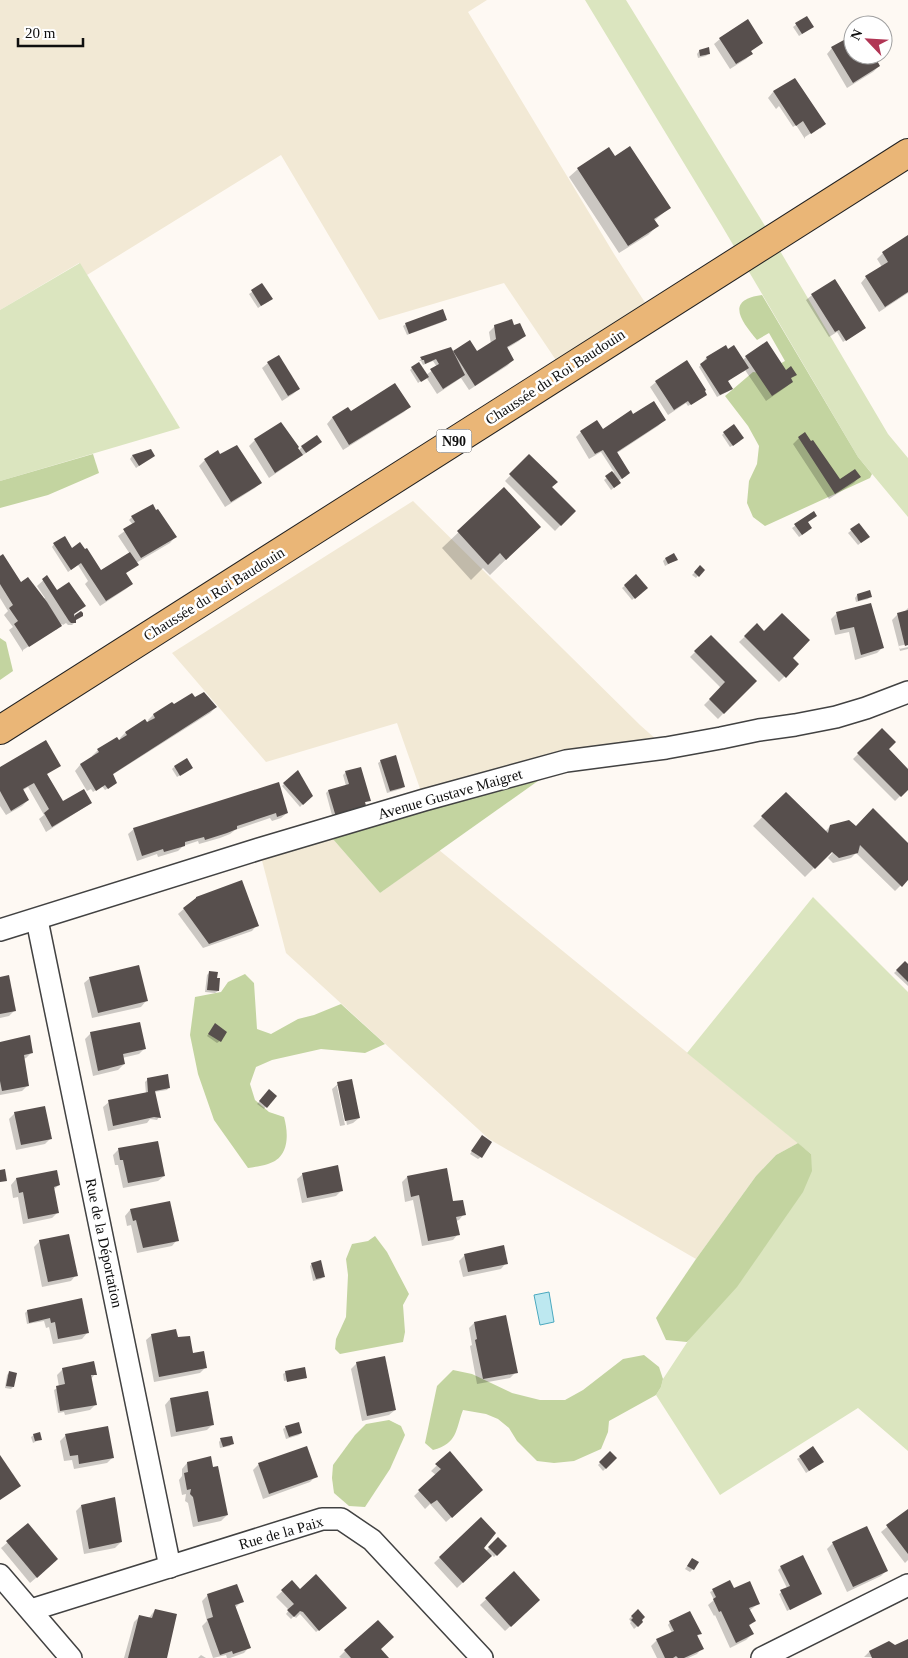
<svg xmlns="http://www.w3.org/2000/svg" width="908" height="1658" viewBox="0 0 908 1658" font-family="Georgia,serif">
<rect width="100%" height="100%" fill="#fef9f3"/>
<g fill="#f2e9d5">
<polygon points="0,0 487,0 468,12 614,254 653,315 564,372 504,283 379,320 281,155 87,275 79,263 0,310"/>
<polygon points="413,501 640,725 666,748 424,800 397,723 266,762 172,653"/>
<polygon points="325,830 380,893 439,850 798,1143 776,1155 756,1176 696,1259 489,1139 286,953 259,849"/>
</g>
<g fill="#dbe5bf">
<polygon points="585,0 626,0 773,239 888,434 908,458 908,517 858,457 722,226"/>
<polygon points="80,263 180,428 0,481 0,310"/>
<polygon points="813,897 908,992 908,1451 858,1408 720,1495 656,1395 661,1387 663,1379 811,1154 687,1053"/>
</g>
<g fill="#c3d4a0">
<path d="M762 295 858 457 872 474 870 478 765 526 753 517 747 503 749 481 757 464 759 446 748 426 725 396 753 372 763 373 785 361 769 333 757 340C742 322 724 300 762 295Z"/>
<polygon points="93,454 99,473 48,495 0,508 0,481"/>
<polygon points="0,638 6,642 13,671 0,680"/>
<polygon points="566,761 380,893 325,830"/>
<path d="M245 974 254 983 257 1029 271 1034 298 1019 314 1015 341 1004 385 1044 365 1053 321 1049 272 1060 256 1067 250 1084 255 1100 269 1112 284 1117C289 1135 289 1158 268 1164 262 1166 254 1167 248 1168L214 1120 198 1074 190 1035 195 997 221 992 228 982Z"/>
<polygon points="798,1143 811,1154 812,1171 803,1192 737,1287 687,1342 666,1340 656,1318 696,1259 756,1176 776,1155"/>
<polygon points="375,1236 387,1252 409,1294 403,1305 405,1332 403,1342 340,1354 335,1349 336,1339 346,1317 348,1275 346,1259 352,1244 368,1241"/>
<path d="M644 1355 659 1367 663 1379 661 1387 656 1395 609 1421 608 1432 601 1449 574 1461 554 1463 537 1461 517 1441 509 1428 498 1419 486 1414 463 1410C455 1431 458 1443 433 1450L425 1443 437 1386 453 1370 472 1374 512 1393 540 1400H565L583 1390 623 1359Z"/>
<polygon points="389,1420 401,1426 405,1435 390,1469 365,1507 349,1506 334,1493 332,1478 333,1465 355,1435 366,1424"/>
</g>
<polygon fill="#bde8f0" stroke="#4ba9bf" points="549,1292 554,1322 540,1325 534,1295"/>
<g fill="#0003">
<polygon points="806,17 813,27 799,36 793,27"/>
<polygon points="853,36 853,55 872,55 879,66 873,72 847,88 827,54 832,48"/>
<polygon points="720,39 761,43 750,52 751,54 746,59 730,69 714,44"/>
<polygon points="699,51 709,53 706,56 698,58 697,54"/>
<polygon points="795,79 825,124 820,129 820,127 805,137 805,139 796,125 793,127 779,106 776,109 768,98 773,92"/>
<polygon points="615,158 669,208 654,221 657,226 648,235 619,253 569,177 578,169"/>
<polygon points="908,237 908,293 879,312 861,283 866,277 882,267 877,259 883,253"/>
<polygon points="262,285 269,301 258,308 249,294"/>
<polygon points="812,295 865,328 843,342 837,332 829,337 806,300"/>
<polygon points="445,320 443,322 407,335 403,326 406,324"/>
<polygon points="495,326 524,336 519,341 506,349 513,360 507,366 469,390 461,378 437,394 426,377 418,383 410,370 412,368 426,375 437,367 433,361 423,365 421,361 419,361 421,359 439,352 452,353 454,352 471,355 491,344 489,332"/>
<polygon points="726,346 728,350 743,360 746,357 795,374 790,379 792,382 786,387 766,401 745,370 743,372 743,370 716,387 729,391 717,397 699,367 706,358"/>
<polygon points="268,363 299,389 293,394 282,401 262,368"/>
<polygon points="656,382 703,397 688,406 686,403 668,415 650,387"/>
<polygon points="409,407 404,412 343,450 327,424 332,418 348,409 350,413"/>
<polygon points="633,416 664,420 658,426 617,453 626,476 618,481 616,486 611,490 604,480 614,472 601,452 589,459 576,437 581,432 602,431"/>
<polygon points="724,433 740,441 730,447 722,435"/>
<polygon points="799,438 840,481 859,477 854,483 829,499 793,444"/>
<polygon points="255,440 298,451 302,447 318,445 269,478 249,446"/>
<polygon points="150,450 154,456 136,468 130,459 132,456"/>
<polygon points="220,456 260,483 255,488 225,507 199,466 205,460"/>
<polygon points="529,456 551,487 574,511 555,531 505,481"/>
<polygon points="504,489 523,543 490,575 483,568 471,580 442,548"/>
<polygon points="814,513 807,523 808,531 799,537 792,528"/>
<polygon points="132,517 175,537 170,543 136,563 125,574 132,584 126,589 100,606 85,584 88,581 78,565 68,572 52,547 54,544 72,549 96,574 130,554 118,536 133,525 129,520"/>
<polygon points="858,525 866,539 858,545 848,533"/>
<polygon points="0,557 20,584 43,599 45,598 37,586 47,577 57,592 84,606 73,615 75,622 72,625 68,625 66,623 63,625 62,624 56,630 56,628 23,650 23,652 9,630 13,627 4,615 8,611 0,598"/>
<polygon points="665,559 676,560 665,566 663,561"/>
<polygon points="700,567 703,570 696,578 692,575"/>
<polygon points="636,576 646,588 632,600 622,588"/>
<polygon points="857,595 871,596 868,599 856,602 855,598"/>
<polygon points="908,608 908,644 899,646 899,649 908,647 908,649 900,651 892,620 898,614 905,611"/>
<polygon points="836,614 882,648 877,653 855,660 849,632 835,635 831,619"/>
<polygon points="757,625 797,664 779,682 739,642"/>
<polygon points="711,636 755,681 718,719 704,705 721,688 690,657"/>
<polygon points="195,699 216,707 210,713 112,775 113,785 105,790 102,786 93,792 91,789 87,791 75,771 80,765 93,757 92,756 98,750 121,740 120,738 125,733 144,721 146,724 149,722 148,720 153,715 172,704 173,706"/>
<polygon points="882,730 887,749 908,770 908,788 895,801 853,759"/>
<polygon points="381,761 404,786 401,789 387,793 378,763"/>
<polygon points="174,767 189,770 177,777 172,769"/>
<polygon points="0,768 47,774 63,803 91,803 46,832 39,819 44,815 28,787 22,791 28,800 22,806 6,815 0,806"/>
<polygon points="346,772 369,800 333,819 326,793 328,791 346,786 343,775"/>
<polygon points="278,784 287,813 281,818 272,821 270,818 235,830 230,834 220,838 199,844 198,841 183,846 178,851 158,857 157,854 137,861 128,834 134,829"/>
<polygon points="284,784 311,795 300,807 282,786"/>
<polygon points="786,794 825,832 830,826 856,828 908,845 908,878 895,891 856,853 851,858 833,863 828,858 835,850 834,848 805,877 753,826"/>
<polygon points="196,898 257,925 252,931 203,948 178,914"/>
<polygon points="905,963 908,965 908,986 894,973"/>
<polygon points="209,973 218,991 215,993 205,992 207,975"/>
<polygon points="90,978 146,1001 141,1007 92,1018 84,983"/>
<polygon points="0,979 15,1010 9,1016 0,1018"/>
<polygon points="215,1025 220,1041 217,1043 207,1036"/>
<polygon points="91,1033 145,1048 139,1054 122,1058 124,1064 118,1070 93,1076 85,1039"/>
<polygon points="0,1043 32,1052 26,1058 23,1059 28,1085 22,1091 0,1095"/>
<polygon points="148,1079 169,1087 167,1090 154,1092 159,1117 157,1120 150,1119 147,1123 108,1131 103,1107 109,1102 146,1094 145,1082"/>
<polygon points="338,1084 359,1118 353,1123 347,1125 339,1086 337,1086 345,1125 340,1126 332,1089"/>
<polygon points="269,1091 275,1096 264,1109 257,1104"/>
<polygon points="15,1113 50,1139 45,1144 16,1150 9,1119"/>
<polygon points="480,1139 481,1157 478,1159 470,1154"/>
<polygon points="118,1150 164,1176 158,1181 123,1188 118,1165 115,1165 113,1155"/>
<polygon points="303,1174 342,1190 336,1196 302,1203 297,1179"/>
<polygon points="407,1177 452,1203 464,1214 459,1220 456,1221 458,1234 453,1240 422,1246 413,1200 405,1202 402,1182"/>
<polygon points="16,1179 59,1185 53,1190 57,1213 52,1218 23,1224 18,1197 13,1198 11,1185"/>
<polygon points="130,1210 177,1240 172,1246 137,1253 131,1225 127,1226 125,1216"/>
<polygon points="40,1241 76,1275 71,1281 42,1287 34,1247"/>
<polygon points="465,1255 506,1263 501,1269 463,1277 459,1261"/>
<polygon points="312,1264 323,1277 321,1279 313,1281 310,1266"/>
<polygon points="48,1306 87,1333 82,1339 53,1344 49,1327 46,1328 44,1321 27,1324 25,1313 27,1311"/>
<polygon points="474,1323 516,1372 510,1378 477,1384 470,1346 472,1345 469,1328"/>
<polygon points="152,1335 177,1339 205,1368 200,1373 154,1382 146,1340"/>
<polygon points="357,1363 395,1410 389,1415 362,1421 351,1369"/>
<polygon points="304,1368 306,1378 305,1379 305,1377 284,1381 283,1374 286,1372"/>
<polygon points="63,1369 95,1374 91,1379 96,1404 90,1410 65,1415 64,1412 58,1413 54,1390 59,1387 57,1375"/>
<polygon points="10,1372 13,1387 11,1389 5,1388 7,1375"/>
<polygon points="170,1399 213,1424 207,1430 171,1437 165,1405"/>
<polygon points="286,1427 301,1433 299,1435 286,1439 283,1429"/>
<polygon points="34,1435 41,1439 33,1443 31,1437"/>
<polygon points="66,1435 113,1457 107,1463 74,1469 72,1460 64,1461 60,1441"/>
<polygon points="221,1439 232,1443 230,1446 220,1448 219,1442"/>
<polygon points="306,1448 316,1476 310,1482 263,1499 253,1470 258,1465"/>
<polygon points="450,1453 476,1495 446,1522 430,1504 425,1509 414,1496 436,1475 431,1471"/>
<polygon points="610,1453 616,1458 603,1471 598,1465"/>
<polygon points="800,1457 820,1464 806,1473 797,1459"/>
<polygon points="187,1463 212,1468 227,1515 221,1521 193,1527 188,1503 185,1501 186,1494 182,1495 179,1480 182,1476 182,1469"/>
<polygon points="81,1506 121,1542 115,1548 84,1554 76,1511"/>
<polygon points="908,1510 908,1560 905,1563 881,1532"/>
<polygon points="28,1525 51,1565 30,1583 1,1548"/>
<polygon points="866,1528 886,1571 881,1576 847,1592 827,1549 832,1544"/>
<polygon points="469,1531 486,1551 498,1539 505,1546 494,1557 492,1555 457,1588 434,1563"/>
<polygon points="690,1562 693,1569 690,1572 685,1569"/>
<polygon points="781,1567 820,1594 787,1611 779,1594 787,1588 778,1570"/>
<polygon points="514,1573 539,1600 505,1631 480,1605"/>
<polygon points="292,1582 300,1591 340,1613 316,1632 300,1614 296,1618 294,1616 291,1619 286,1614 289,1610 276,1597"/>
<polygon points="730,1582 733,1588 759,1603 749,1611 754,1621 748,1627 752,1634 746,1640 730,1648 715,1615 714,1616 708,1605 714,1600 710,1592"/>
<polygon points="208,1595 242,1601 235,1608 249,1647 244,1653 230,1658 227,1658 226,1655 213,1658 202,1626 207,1621 202,1601"/>
<polygon points="155,1610 165,1658 124,1658 134,1622 140,1616 149,1618"/>
<polygon points="638,1611 642,1622 634,1629 630,1623 631,1622 629,1619"/>
<polygon points="378,1622 379,1649 387,1658 341,1658 339,1657 345,1651"/>
<polygon points="670,1622 700,1633 697,1637 702,1648 697,1654 688,1658 657,1658 651,1646 657,1640 672,1633 668,1625"/>
<polygon points="908,1641 908,1658 864,1657 869,1652 894,1646"/>
<polygon points="201,1655 206,1658 198,1658"/>
</g>
<g fill="#574f4d">
<polygon points="807,16 814,27 802,34 795,23"/>
<polygon points="748,19 763,43 751,51 753,54 736,64 719,38"/>
<polygon points="853,35 853,55 874,55 880,66 853,83 831,47"/>
<polygon points="709,47 710,54 700,56 699,50"/>
<polygon points="795,78 826,124 811,134 803,121 796,126 773,91"/>
<polygon points="630,146 671,208 654,219 659,226 628,246 577,168 609,147 615,156"/>
<polygon points="908,235 908,292 885,307 865,276 888,262 882,252"/>
<polygon points="835,279 866,328 846,341 839,330 835,332 811,294"/>
<polygon points="262,283 273,299 261,306 251,290"/>
<polygon points="443,309 447,320 409,334 405,323"/>
<polygon points="512,319 514,325 520,323 526,336 507,347 514,360 475,386 453,351 470,340 477,351 496,339 494,325"/>
<polygon points="767,341 786,370 791,366 797,375 791,378 793,382 772,396 745,356"/>
<polygon points="726,345 728,349 734,345 749,368 728,381 733,389 720,395 700,364 707,359 706,357"/>
<polygon points="451,347 465,375 443,389 430,369 439,364 436,359 425,364 424,360 422,360 420,357"/>
<polygon points="279,355 300,389 288,396 267,362"/>
<polygon points="687,360 706,390 705,391 707,395 691,405 688,401 674,410 655,381"/>
<polygon points="419,362 429,377 421,382 411,367"/>
<polygon points="395,383 411,407 349,445 332,417 348,407 351,411"/>
<polygon points="654,401 666,420 617,452 630,473 622,479 603,450 595,454 580,431 597,420 603,429 631,410 633,414"/>
<polygon points="281,422 299,447 298,448 303,455 275,473 254,439"/>
<polygon points="734,424 744,438 733,446 723,432"/>
<polygon points="805,432 811,441 813,440 840,479 855,469 861,477 835,494 798,437"/>
<polygon points="317,435 322,442 306,453 301,446"/>
<polygon points="237,445 262,483 231,502 204,459 218,450 220,454"/>
<polygon points="151,449 155,456 139,466 132,455"/>
<polygon points="529,454 558,482 552,487 576,511 561,526 509,474"/>
<polygon points="612,471 621,483 614,488 605,476"/>
<polygon points="504,487 541,527 506,560 500,553 488,565 457,531"/>
<polygon points="153,504 156,510 158,509 177,537 141,558 123,529 135,522 131,516"/>
<polygon points="814,511 817,516 808,522 812,528 802,535 794,524"/>
<polygon points="859,523 870,537 861,543 850,529"/>
<polygon points="65,536 72,548 80,542 85,549 87,548 101,570 130,552 139,565 126,573 133,584 106,601 81,563 71,570 53,543"/>
<polygon points="674,553 678,560 668,564 665,558"/>
<polygon points="3,554 21,582 28,577 47,602 62,626 29,647 14,624 18,621 9,608 13,605 0,584 0,556"/>
<polygon points="700,565 705,570 699,577 694,572"/>
<polygon points="636,574 648,588 635,599 624,585"/>
<polygon points="47,575 57,590 69,582 86,606 74,614 75,617 75,615 81,611 83,613 83,616 76,620 76,623 71,623 69,621 42,579"/>
<polygon points="870,590 872,597 858,601 857,594"/>
<polygon points="871,603 884,648 861,655 854,627 840,630 836,612"/>
<polygon points="908,610 908,645 905,646 897,613"/>
<polygon points="782,613 810,640 793,658 799,664 786,678 744,636 757,623 764,631"/>
<polygon points="711,635 757,681 724,714 709,699 725,682 694,651"/>
<polygon points="204,692 217,707 113,774 117,783 108,789 105,785 96,791 80,764 99,752 97,749 117,737 119,740 127,735 125,732 145,719 147,722 155,718 153,714 172,702 174,704 192,693 195,697"/>
<polygon points="882,728 896,742 889,749 908,769 908,790 901,797 857,753"/>
<polygon points="46,740 61,766 47,774 63,801 84,789 92,803 52,827 44,813 49,809 34,783 23,789 29,800 11,811 0,791 0,767"/>
<polygon points="396,755 405,787 390,791 380,760"/>
<polygon points="187,758 193,768 180,776 174,766"/>
<polygon points="361,767 371,801 365,802 367,809 336,817 328,790 349,784 345,771"/>
<polygon points="298,770 313,796 303,805 283,783"/>
<polygon points="279,782 288,813 277,817 276,813 237,826 237,829 227,833 205,840 204,837 185,842 185,846 164,852 163,849 142,856 133,828"/>
<polygon points="786,792 828,833 830,825 849,820 856,826 873,808 908,843 908,880 902,887 860,845 858,853 839,858 832,852 815,869 761,816"/>
<polygon points="242,880 259,926 209,944 183,908 196,898 196,897"/>
<polygon points="905,961 908,964 908,982 896,970"/>
<polygon points="139,965 148,1001 98,1013 89,977"/>
<polygon points="209,971 218,972 217,978 220,978 219,991 207,990"/>
<polygon points="9,975 16,1011 0,1014 0,977"/>
<polygon points="140,1022 146,1049 123,1054 125,1064 98,1071 90,1032"/>
<polygon points="215,1023 227,1032 221,1042 208,1034"/>
<polygon points="30,1035 33,1053 24,1055 29,1086 2,1091 0,1081 0,1042"/>
<polygon points="168,1074 170,1088 155,1091 161,1118 154,1117 113,1126 108,1100 148,1092 147,1078"/>
<polygon points="352,1079 360,1118 345,1121 337,1082"/>
<polygon points="269,1089 277,1096 267,1108 259,1101"/>
<polygon points="45,1106 52,1139 21,1145 14,1112"/>
<polygon points="482,1135 492,1142 482,1158 471,1151"/>
<polygon points="158,1141 165,1176 128,1183 123,1160 120,1160 118,1148"/>
<polygon points="338,1165 343,1191 307,1198 302,1173"/>
<polygon points="447,1168 453,1201 463,1200 466,1215 456,1217 460,1235 428,1241 419,1195 411,1197 407,1176"/>
<polygon points="5,1169 7,1181 0,1182 0,1170"/>
<polygon points="57,1170 60,1185 54,1187 59,1213 28,1219 23,1192 19,1193 16,1178"/>
<polygon points="170,1201 179,1241 143,1248 136,1220 133,1221 130,1209"/>
<polygon points="69,1234 78,1276 48,1282 39,1240"/>
<polygon points="504,1245 508,1264 468,1272 464,1254"/>
<polygon points="321,1260 325,1277 316,1279 311,1263"/>
<polygon points="82,1298 89,1333 58,1339 55,1322 51,1323 50,1318 29,1323 27,1310"/>
<polygon points="506,1315 518,1373 483,1379 475,1340 477,1339 474,1322"/>
<polygon points="176,1329 178,1337 190,1336 193,1353 204,1351 207,1368 159,1377 151,1334"/>
<polygon points="385,1356 396,1410 367,1416 356,1362"/>
<polygon points="94,1361 97,1375 91,1375 97,1405 60,1411 56,1386 65,1384 62,1368"/>
<polygon points="305,1367 307,1378 287,1382 285,1371"/>
<polygon points="9,1371 17,1373 14,1387 6,1386"/>
<polygon points="208,1391 214,1425 176,1432 170,1398"/>
<polygon points="299,1422 302,1433 289,1437 285,1426"/>
<polygon points="108,1426 114,1458 79,1464 78,1455 70,1456 65,1434"/>
<polygon points="40,1432 42,1440 35,1441 33,1434"/>
<polygon points="232,1436 234,1444 223,1447 220,1438"/>
<polygon points="307,1446 318,1477 269,1494 258,1463"/>
<polygon points="813,1446 824,1462 809,1471 799,1456"/>
<polygon points="450,1451 483,1490 452,1518 437,1500 431,1504 418,1490 441,1469 435,1464"/>
<polygon points="610,1451 617,1458 606,1469 599,1462"/>
<polygon points="0,1455 21,1486 0,1500"/>
<polygon points="211,1456 213,1467 218,1466 228,1515 198,1522 193,1497 190,1494 191,1489 187,1490 184,1473 188,1472 187,1462"/>
<polygon points="115,1497 122,1542 89,1549 81,1505"/>
<polygon points="908,1509 908,1554 886,1525"/>
<polygon points="481,1517 496,1533 484,1548 492,1556 463,1583 439,1557"/>
<polygon points="28,1523 58,1559 37,1578 6,1541"/>
<polygon points="867,1526 888,1571 853,1587 832,1542"/>
<polygon points="498,1537 507,1546 497,1556 488,1547"/>
<polygon points="803,1555 822,1594 790,1610 780,1590 790,1586 780,1566"/>
<polygon points="692,1558 699,1562 694,1570 687,1566"/>
<polygon points="514,1571 540,1600 511,1627 485,1598"/>
<polygon points="316,1574 347,1608 319,1631 303,1612 300,1611 294,1617 287,1610 294,1604 281,1590 292,1580 300,1589"/>
<polygon points="730,1580 734,1588 750,1581 760,1604 749,1608 756,1621 749,1625 754,1634 736,1643 721,1611 719,1612 713,1599 716,1597 712,1589"/>
<polygon points="237,1584 244,1602 235,1605 251,1648 233,1654 232,1651 220,1655 207,1619 213,1617 207,1594"/>
<polygon points="155,1609 177,1614 167,1658 128,1658 139,1615 152,1618"/>
<polygon points="638,1609 645,1617 642,1620 643,1622 638,1627 631,1620 633,1618 631,1616"/>
<polygon points="690,1611 702,1634 697,1635 704,1649 684,1658 678,1658 676,1656 673,1658 665,1658 656,1639 674,1631 669,1621"/>
<polygon points="378,1620 394,1637 381,1649 389,1658 351,1658 344,1650"/>
<polygon points="908,1639 908,1658 872,1658 869,1651 889,1641 895,1645"/>
</g>
<g fill="none" stroke-linecap="round" stroke-linejoin="round">
<defs>
<g id="minor">
<polyline points="37,920 170,1567"/>
<polyline points="0,930 259,849 424,800 566,761 666,748 721,738 759,730 795,725 836,717 866,708 908,692"/>
<polyline points="0,1575 71,1658"/>
<polyline points="31,1610 322,1519 341,1519 372,1540 482,1658"/>
<polyline points="762,1658 908,1585"/>
</g>
<polyline id="major" points="0,730 908,153"/>
</defs>
<use href="#minor" stroke="#424242" stroke-width="24"/>
<use href="#major" stroke="#202020" stroke-width="30"/>
<use href="#minor" stroke="#fff" stroke-width="21"/>
<use href="#major" stroke="#eab677" stroke-width="28"/>
</g>
<g text-anchor="middle" dominant-baseline="central" stroke-width="5" stroke-linejoin="round" paint-order="stroke">
<rect fill="#fff" stroke="#575757" stroke-width="1" x="436.5" y="429.5" width="35" height="23" rx="4"/>
<g font-size="14" font-weight="bold" fill="#0f0f0f">
<text x="454" y="441">N90</text>
</g>
<g font-size="15" fill="#0f0f0f" stroke="#fff">
<text transform="translate(555 377) rotate(-33)">Chaussée du Roi Baudouin</text>
<text transform="translate(214 594) rotate(-32)">Chaussée du Roi Baudouin</text>
<text transform="translate(450 794) rotate(-16)">Avenue Gustave Maigret</text>
<text transform="translate(104 1243) rotate(78)">Rue de la Déportation</text>
<text transform="translate(281 1533) rotate(-16)">Rue de la Paix</text>
</g>
</g>
<g transform="translate(868 40) rotate(295)"><circle r="24" fill="#ffffff" stroke="#9f9f9f"/>
<path d="M0-4L9 19L0 12L-9 19Z" fill="#b13655"/>
<text y="-8" font-size="14" font-weight="bold" text-anchor="middle" fill="#0f0f0f">N</text>
</g>
<path d="M18 38v8h65v-8" fill="none" stroke="#0f0f0f" stroke-width="2.5"/>
<text x="25" y="38" font-size="15" fill="#0f0f0f" stroke="#ffffff" stroke-width="4" paint-order="stroke">20 m</text>
</svg>
